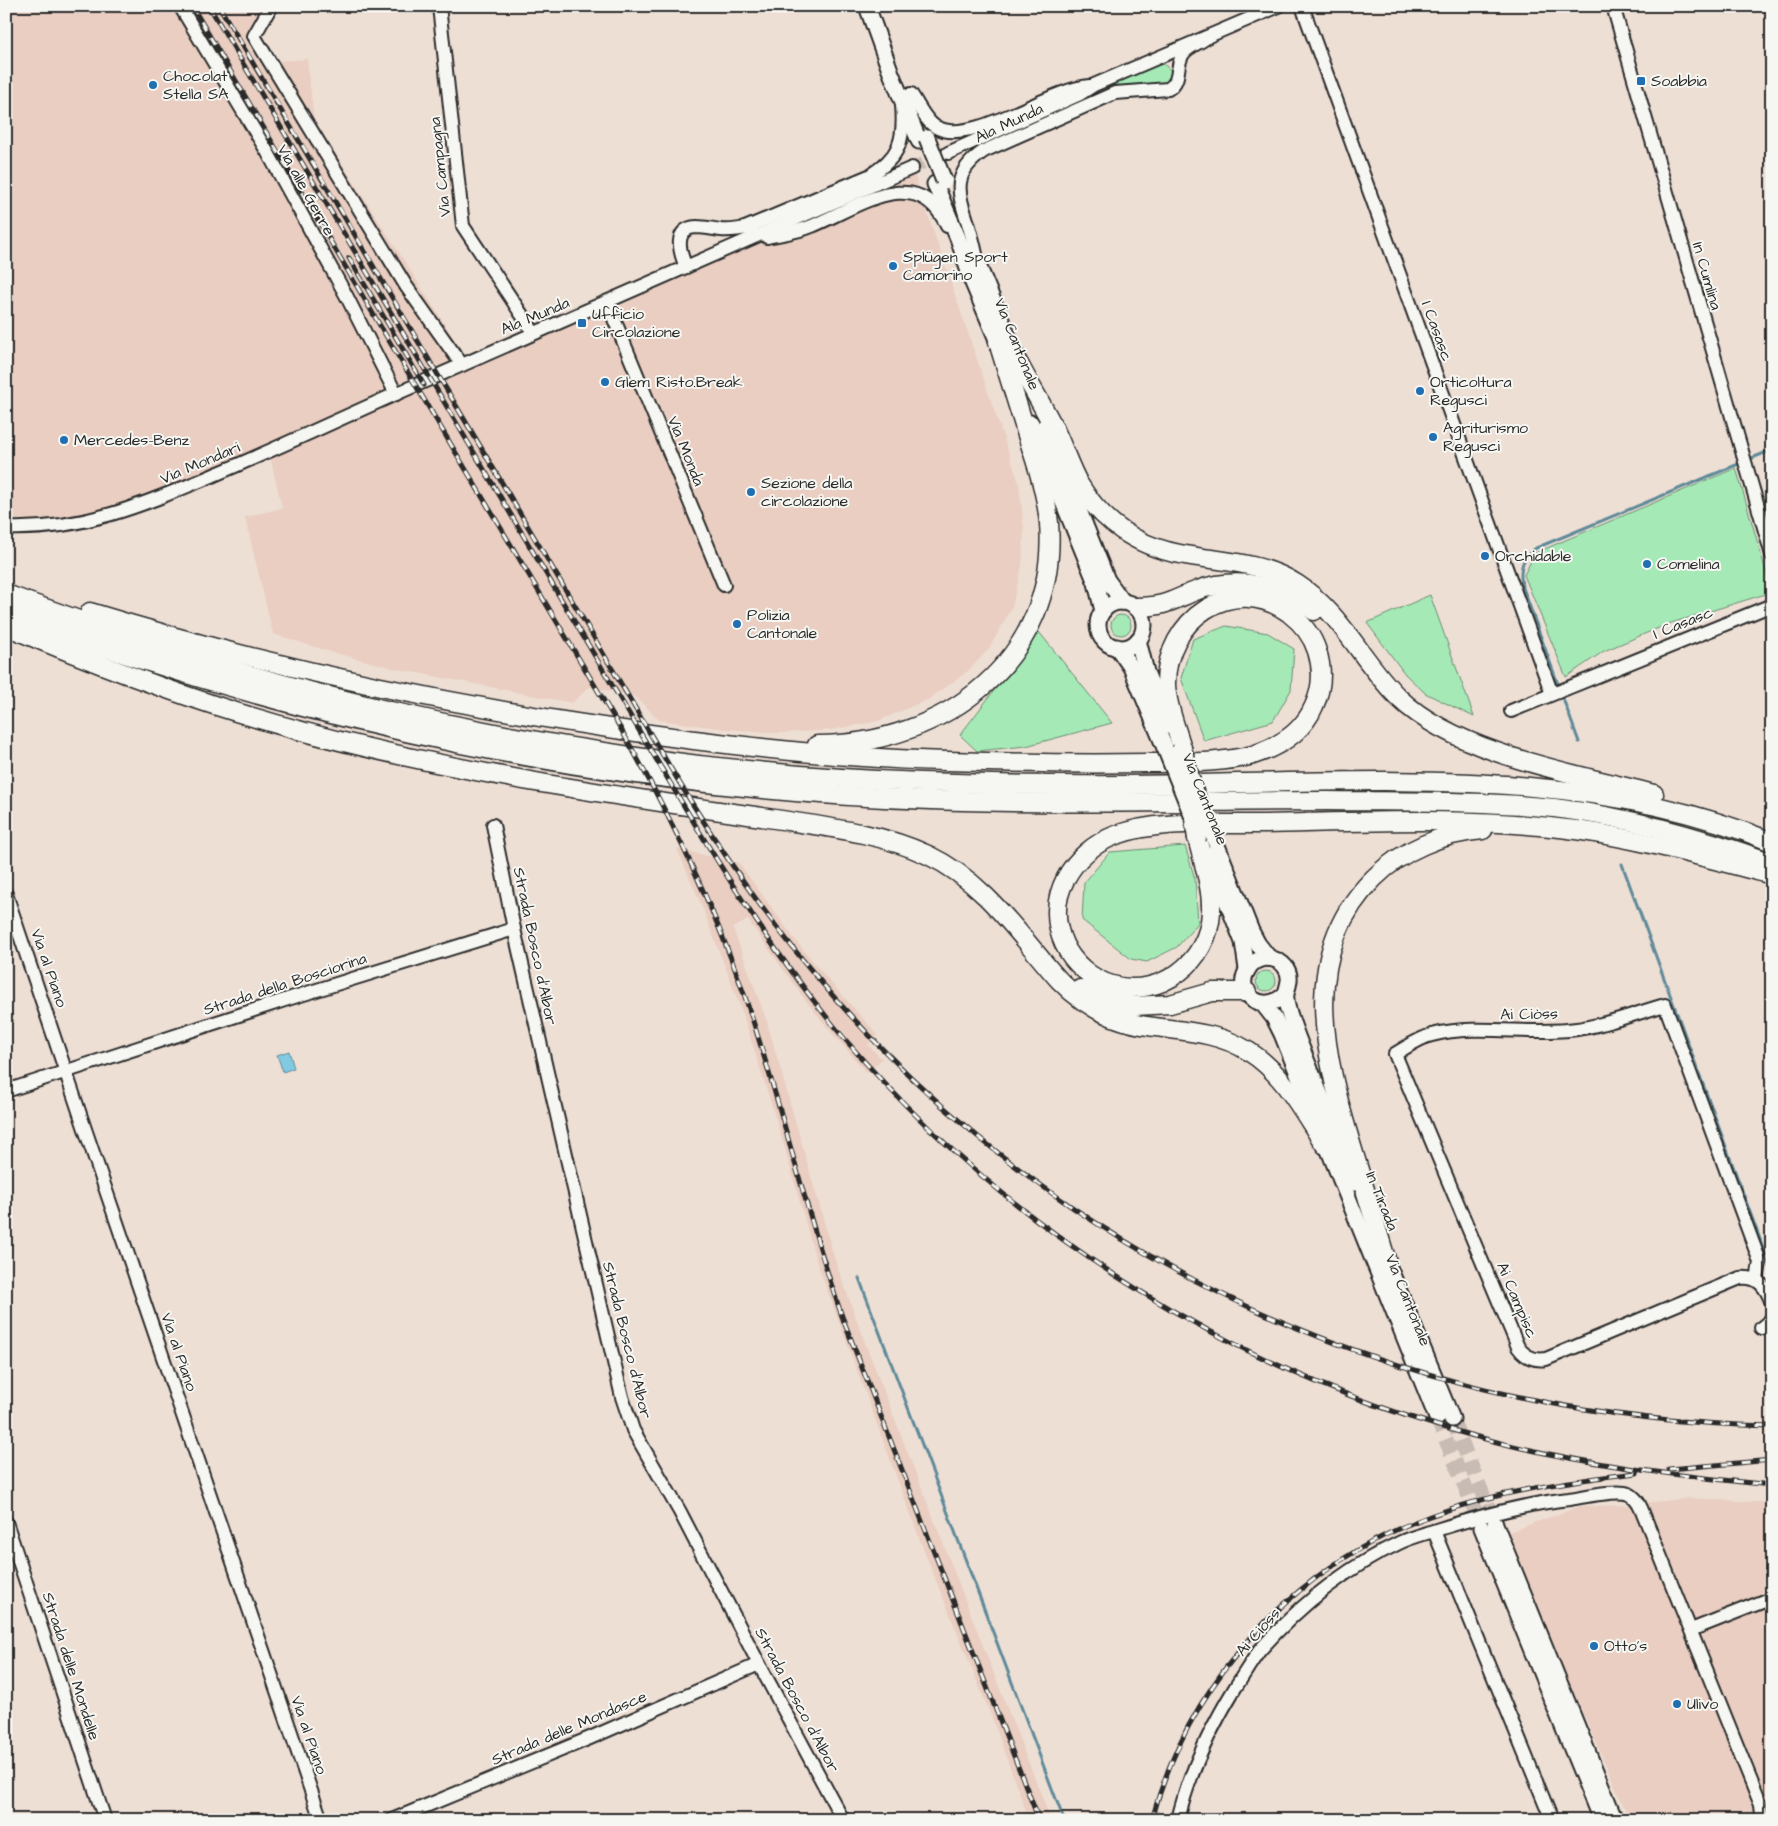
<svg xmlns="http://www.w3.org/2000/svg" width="1778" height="1826" viewBox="0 0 1778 1826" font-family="'Architects Daughter',sans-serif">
<rect width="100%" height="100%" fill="#eedfd5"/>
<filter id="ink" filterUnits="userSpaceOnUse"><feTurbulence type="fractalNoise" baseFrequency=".02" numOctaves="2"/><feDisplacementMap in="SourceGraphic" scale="10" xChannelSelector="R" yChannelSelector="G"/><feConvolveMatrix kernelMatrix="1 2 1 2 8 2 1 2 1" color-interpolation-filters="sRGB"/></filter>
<g filter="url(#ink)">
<g fill="#e9cec1">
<polygon points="6,6 271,6 254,36 245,40 263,62 307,59 314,120 462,351 462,365 912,168 1019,483 1024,528 1022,566 1012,607 989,649 968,671 929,699 878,721 832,730 783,733 725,729 659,720 635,696 627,694 589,687 572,703 397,669 331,652 273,634 245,517 282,508 269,452 129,509 6,528"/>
<polygon points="677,849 739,863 793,937 825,976 878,1035 868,1045 882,1059 867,1073 832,1033 802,996 748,920 733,928 767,1022 835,1260 864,1340 1051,1820 1029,1820 992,1718 924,1551 816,1260 783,1142 742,1011 701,904"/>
<polygon points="1689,1498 1772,1503 1772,1820 1630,1820 1546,1629 1509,1532 1581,1506 1628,1505"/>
</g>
<g fill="#a5eab6" stroke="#688a70">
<path d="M1160 63 1165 65 1171 71C1171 76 1170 81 1165 84 1156 88 1119 87 1108 86Z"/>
<polygon points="1736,468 1772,592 1668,624 1604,651 1566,677 1524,575 1535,553"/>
<polygon points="1430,595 1473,714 1474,717 1425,693 1405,674 1367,623"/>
<circle cx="1121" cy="625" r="10"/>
<polygon points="1226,626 1268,633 1294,649 1291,690 1273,721 1204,741 1181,678 1193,639"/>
<polygon points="1039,632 1112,723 1026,746 977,751 960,735"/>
<polygon points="1185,846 1195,879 1198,923 1177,947 1147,962 1131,959 1082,920 1084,883 1110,852"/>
<circle cx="1266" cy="981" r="10"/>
</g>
<polygon fill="#82cae2" stroke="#5f8a99" points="289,1051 294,1068 283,1072 277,1055"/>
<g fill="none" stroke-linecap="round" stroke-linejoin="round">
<g stroke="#5f8a99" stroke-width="3">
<polyline points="1747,460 1772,450"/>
<path d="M1559 687 1522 585C1519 569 1522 557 1536 548L1741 463"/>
<polyline points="1561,693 1579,742"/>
<polyline points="1622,864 1772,1272"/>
<polyline points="859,1278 1064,1820"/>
</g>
<polyline stroke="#c7bbb3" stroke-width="12" stroke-dasharray="12 6" stroke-linecap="butt" points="912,168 943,155"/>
<g stroke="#c7bbb3" stroke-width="15" stroke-dasharray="15 8" stroke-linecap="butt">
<polyline points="1437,1418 1482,1528"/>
<polyline points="1452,1419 1495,1524"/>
</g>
<defs>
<g id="minor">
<polyline points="180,6 268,153 347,297 396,394"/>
<polyline points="271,6 254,36 406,286 462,365"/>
<polyline points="439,6 463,226 534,333"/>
<polyline points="1302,6 1552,694"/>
<polyline points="1613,6 1772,555"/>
<path d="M911 94C918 104 925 121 936 127 970 147 1047 90 1089 86"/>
<polyline points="948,153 1080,94 1094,85 1129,70 1279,6"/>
<path d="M745 228 869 176C900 157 905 140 902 105"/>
<path d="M767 237C782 234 798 232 812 226 856 208 918 161 947 226"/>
<path d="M976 254C974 244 971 233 968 223 957 191 952 173 984 151L1115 93 1168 89C1182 81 1175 66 1183 54 1188 47 1199 43 1206 38"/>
<path d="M686 267C680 253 672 228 697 227 705 227 713 229 721 230 731 231 742 229 752 227"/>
<polyline points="607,302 724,585"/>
<path d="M6 528C83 531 145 504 214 475 276 449 337 420 398 393 570 318 741 243 912 168"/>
<polyline points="1511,711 1772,605"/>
<polyline points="493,825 514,929 622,1397 633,1430 680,1512 759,1664 843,1820"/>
<polyline points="6,894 85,1129 321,1820"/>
<polyline points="6,1091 291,998 514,929"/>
<path d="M1757 1280 1760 1262 1665 1005C1636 1013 1607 1025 1577 1029 1529 1036 1479 1023 1432 1035 1419 1038 1407 1047 1395 1054L1518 1347C1525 1357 1534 1361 1546 1359L1740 1278C1759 1276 1766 1287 1772 1303"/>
<polyline points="1761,1328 1772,1319"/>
<polyline points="6,1522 105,1820"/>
<polyline points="1434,1531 1552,1820"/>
<polyline points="1691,1630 1772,1598"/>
<polyline points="392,1820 590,1738 759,1664"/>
<path d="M1178 1820C1189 1773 1210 1729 1235 1688 1243 1676 1251 1662 1260 1650 1299 1606 1347 1567 1401 1542 1412 1537 1424 1534 1436 1530 1480 1516 1524 1504 1569 1499 1583 1497 1617 1489 1629 1494 1635 1497 1639 1503 1641 1508L1761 1805 1762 1815 1760 1820"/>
</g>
<g id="major">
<polyline points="867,6 891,73 919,141"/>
<polyline points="935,184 958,238 971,278 1003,354"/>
<polyline points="970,246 1024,375"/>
<polyline points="1031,423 1096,583 1103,611"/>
<polyline points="1045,426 1107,580 1123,602"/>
<circle cx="1121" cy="625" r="23"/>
<polyline points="1138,640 1146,672 1168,726"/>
<polyline points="1117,647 1131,667 1165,748"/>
<polyline points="1214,838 1251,931 1258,944 1269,958"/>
<polyline points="1208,854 1243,942 1247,969"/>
<path d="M1286 993C1264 1018 1232 992 1248 969 1256 955 1277 955 1286 968 1292 978 1288 984 1286 994 1285 1000 1288 1010 1290 1016 1297 1039 1307 1061 1316 1084 1329 1117 1342 1150 1355 1183"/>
<polyline points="1263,1004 1274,1018 1282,1034 1437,1418"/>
<polyline points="1383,1253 1452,1419"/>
<polyline points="1495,1524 1615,1820"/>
<polyline points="1482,1528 1601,1820"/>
</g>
<g id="highway">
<path d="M1019 364C1031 387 1045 409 1056 432 1064 449 1070 468 1079 484 1102 522 1137 546 1180 554 1220 562 1261 561 1297 584 1342 613 1363 664 1400 699 1458 754 1577 774 1654 794"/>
<path d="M6 594C86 623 165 651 246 674 465 736 694 774 922 782 1027 786 1133 786 1238 783 1418 780 1602 772 1772 842"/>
<path d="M1136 607C1166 607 1172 600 1198 590 1238 576 1282 585 1314 611"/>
<path d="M6 612C302 724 615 789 931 800 1063 805 1196 801 1328 801 1403 802 1478 800 1554 808 1629 817 1701 837 1772 863"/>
<path d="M90 612C259 664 434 702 609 728 721 745 834 758 947 761 1014 763 1081 764 1148 763 1183 762 1219 764 1253 755 1278 747 1303 732 1314 706 1322 689 1323 670 1317 651 1312 635 1302 623 1289 613 1232 572 1165 620 1166 685 1167 706 1176 727 1182 748"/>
<path d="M6 626C82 658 158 688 236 712 338 744 442 766 547 784 619 796 690 807 762 817 817 826 876 831 928 855 985 882 1018 934 1059 980 1082 1004 1108 1019 1141 1025 1177 1031 1217 1031 1248 1051 1284 1073 1302 1111 1325 1145"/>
<path d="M817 745C944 745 1059 659 1049 523 1046 492 1036 462 1026 432 1017 402 1007 372 998 342"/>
<path d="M1197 838C1203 862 1212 887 1211 912 1209 962 1160 999 1112 985 1091 979 1073 963 1064 944 1043 898 1072 852 1116 835 1159 819 1215 825 1261 824 1366 822 1471 816 1576 830 1642 839 1707 858 1772 875"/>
<polyline points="1080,989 1108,1001 1135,1006 1170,1004 1212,992 1247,992"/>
<path d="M1387 1262C1376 1225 1364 1187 1353 1150 1325 1058 1297 954 1374 878 1402 850 1443 833 1483 830"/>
</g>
</defs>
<use href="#minor" stroke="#2b2b2b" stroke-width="16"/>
<use href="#major" stroke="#2b2b2b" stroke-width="19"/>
<use href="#highway" stroke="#2b2b2b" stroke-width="21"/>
<use href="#minor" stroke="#f6f6f2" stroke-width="12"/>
<use href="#major" stroke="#f6f6f2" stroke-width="15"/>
<use href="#highway" stroke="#f6f6f2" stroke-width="18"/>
<defs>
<g id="rail">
<path d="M192 6 385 334 622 731C670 815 712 902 744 994 781 1101 805 1212 843 1319L1039 1820"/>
<path d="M209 6 678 796C728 880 780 962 843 1037 1012 1235 1244 1379 1497 1442 1587 1465 1679 1476 1772 1485"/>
<path d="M219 6C335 198 447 392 562 584 632 699 694 819 776 926 1015 1241 1378 1418 1772 1426"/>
<polyline points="349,258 424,385"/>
<polyline points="1669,1469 1772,1460"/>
<path d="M1152 1820C1188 1681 1295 1565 1430 1516 1496 1492 1567 1481 1637 1473"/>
</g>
</defs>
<use href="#rail" stroke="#2b2b2b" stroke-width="5"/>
<use href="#rail" stroke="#f6f6f2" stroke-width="3" stroke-dasharray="9" stroke-linecap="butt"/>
<defs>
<g id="major-bridge">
<polyline points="927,138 944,181"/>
<polyline points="1165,748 1198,830"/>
<polyline points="1187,772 1214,838"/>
</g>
<g id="highway-bridge">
<polyline points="1182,748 1191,782"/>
<polyline points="1194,819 1197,838"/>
</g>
</defs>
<use href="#major-bridge" stroke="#2b2b2b" stroke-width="19" stroke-linecap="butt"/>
<use href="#highway-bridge" stroke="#2b2b2b" stroke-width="21" stroke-linecap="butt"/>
<use href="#major-bridge" stroke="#f6f6f2" stroke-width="15"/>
<use href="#highway-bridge" stroke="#f6f6f2" stroke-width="18"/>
</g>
</g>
<g fill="#1f6fb2" stroke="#f6f6f2" stroke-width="2">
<rect x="1636" y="76" width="10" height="10" rx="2.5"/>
<circle cx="153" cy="85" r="5"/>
<circle cx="893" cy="266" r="5"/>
<rect x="577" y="318" width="10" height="10" rx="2.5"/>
<circle cx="605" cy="382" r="5"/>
<circle cx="1420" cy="391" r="5"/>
<circle cx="1433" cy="437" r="5"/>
<circle cx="64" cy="440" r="5"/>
<circle cx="751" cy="492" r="5"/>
<circle cx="1485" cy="556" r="5"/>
<circle cx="1647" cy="564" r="5"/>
<circle cx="737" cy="624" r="5"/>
<circle cx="1594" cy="1646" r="5"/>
<circle cx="1677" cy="1704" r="5"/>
</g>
<g text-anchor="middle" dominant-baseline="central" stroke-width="4" stroke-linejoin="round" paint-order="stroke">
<g font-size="16" fill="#2b2b2b" stroke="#f6f6f2" text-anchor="start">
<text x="163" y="76">Chocolat<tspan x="163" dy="18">Stella SA</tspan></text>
<text x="1651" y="81">Soabbia</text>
<text x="903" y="257">Splügen Sport<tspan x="903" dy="18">Camorino</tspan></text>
<text x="592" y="314">Ufficio<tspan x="592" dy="18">Circolazione</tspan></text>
<text x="615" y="382">Glem Risto.Break</text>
<text x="1430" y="382">Orticoltura<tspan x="1430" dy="18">Regusci</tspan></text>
<text x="1443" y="428">Agriturismo<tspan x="1443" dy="18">Regusci</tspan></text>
<text x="74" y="440">Mercedes-Benz</text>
<text x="761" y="483">Sezione della<tspan x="761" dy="18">circolazione</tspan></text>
<text x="1495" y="556">Orchidable</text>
<text x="1657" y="564">Comelina</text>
<text x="747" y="615">Polizia<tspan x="747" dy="18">Cantonale</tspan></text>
<text x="1604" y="1646">Otto's</text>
<text x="1687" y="1704">Ulivo</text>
</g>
<g font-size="16" fill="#2b2b2b" stroke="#f6f6f2">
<text transform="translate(1009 123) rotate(-25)">Ala Munda</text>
<text transform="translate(440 167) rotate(-96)">Via Campagna</text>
<text transform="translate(306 190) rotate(61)">Via alle Gerre</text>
<text transform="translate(1707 276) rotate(74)">In Cumlina</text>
<text transform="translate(535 316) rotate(-23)">Ala Munda</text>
<text transform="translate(1437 331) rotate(70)">I Casasc</text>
<text transform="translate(1017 344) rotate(68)">Via Cantonale</text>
<text transform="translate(686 451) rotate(68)">Via Monda</text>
<text transform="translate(200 463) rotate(-23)">Via Mondari</text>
<text transform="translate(1683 623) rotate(-22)">I Casasc</text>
<text transform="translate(1205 799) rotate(68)">Via Cantonale</text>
<text transform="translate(535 946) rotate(78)">Strada Bosco d'Albor</text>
<text transform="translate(49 968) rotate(71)">Via al Piano</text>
<text transform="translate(285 984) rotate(-18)">Strada della Bosciorina</text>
<text transform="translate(1529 1014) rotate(-1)">Ai Ciòss</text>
<text transform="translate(1382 1201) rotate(68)">In Tirada</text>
<text transform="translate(1408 1300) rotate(68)">Via Cantonale</text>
<text transform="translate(1517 1300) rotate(67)">Ai Campisc</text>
<text transform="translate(627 1340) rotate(76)">Strada Bosco d'Albor</text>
<text transform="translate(179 1352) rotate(71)">Via al Piano</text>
<text transform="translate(1258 1632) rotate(-49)">Ai Cioss</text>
<text transform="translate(71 1666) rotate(72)">Strada delle Mondelle</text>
<text transform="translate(797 1700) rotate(62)">Strada Bosco d'Albor</text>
<text transform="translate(569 1728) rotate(-23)">Strada delle Mondasce</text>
<text transform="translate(309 1735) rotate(71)">Via al Piano</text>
</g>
</g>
<rect width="1778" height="1826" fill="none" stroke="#f6f6f2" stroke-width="25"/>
<rect x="12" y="12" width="1753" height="1801" fill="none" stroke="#2b2b2b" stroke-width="2" filter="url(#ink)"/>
</svg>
